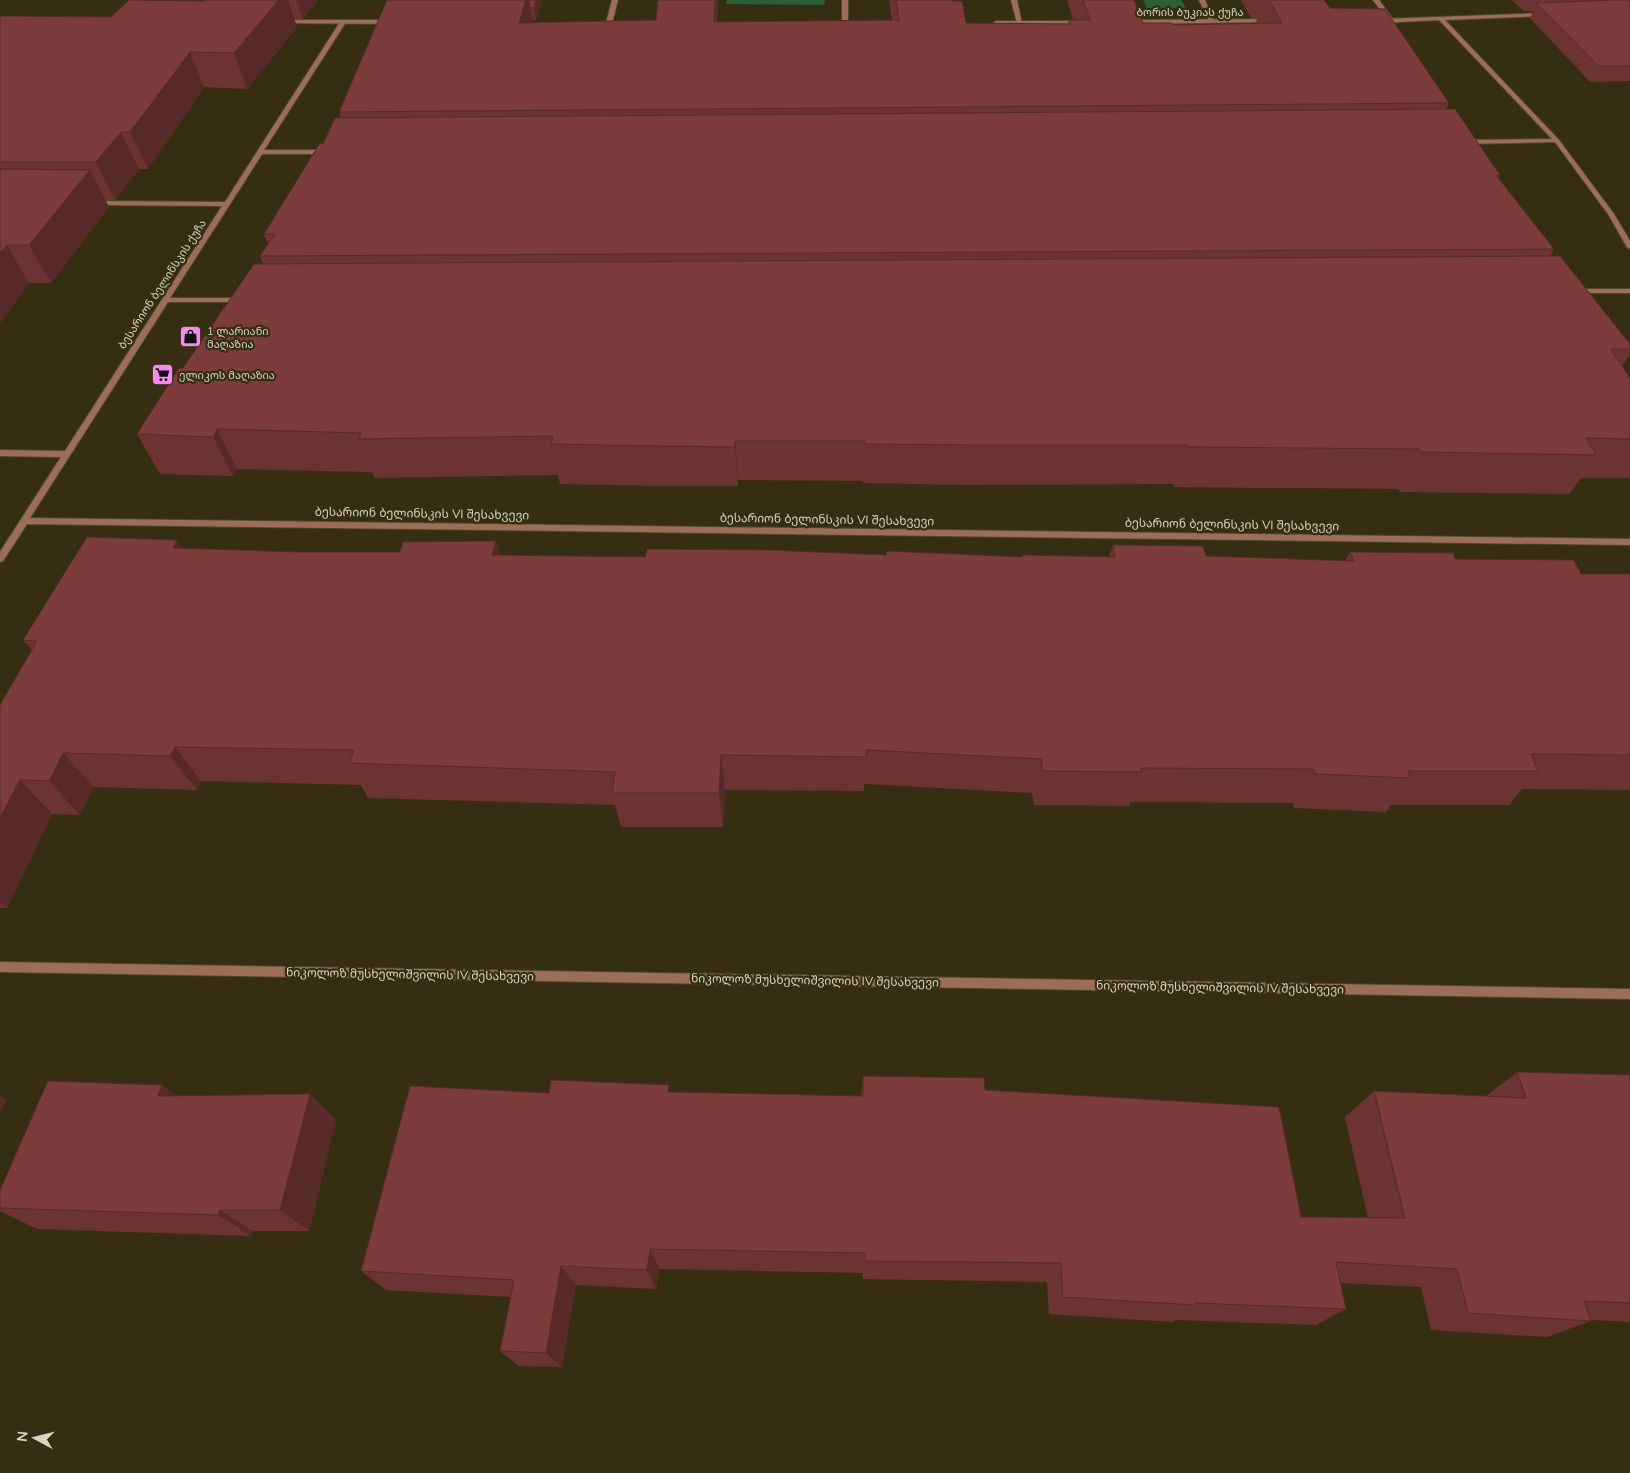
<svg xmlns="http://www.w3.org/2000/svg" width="1630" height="1473" viewBox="0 0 1630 1473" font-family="Mulish,'Noto Sans Georgian',sans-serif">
<rect width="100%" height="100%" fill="#362e12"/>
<g fill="#2e5e38">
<polygon points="727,0 825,0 824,5 726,4"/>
<polygon points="1143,0 1181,0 1186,8 1147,9"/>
</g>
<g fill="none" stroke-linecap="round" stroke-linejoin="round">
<defs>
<g id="service">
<polygon points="612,0 618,0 612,23 609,25 606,23"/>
<polygon points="842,0 848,0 848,24 845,26 842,24"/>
<polygon points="1011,0 1017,0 1022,24 1017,23"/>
<polygon points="1199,0 1205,0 1215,23 1210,22"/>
</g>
<g id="minor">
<polygon points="1373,0 1379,0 1393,19 1392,20 1388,20"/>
<polygon points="343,20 346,22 264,150 326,150 329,152 326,154 262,154 170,298 242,298 246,300 242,302 168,302 30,518 1630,539 1630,545 27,524 3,561 0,562 0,552 61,457 0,456 0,450 65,451 222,206 93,205 90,203 93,201 225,202 340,22"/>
<polygon points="1557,139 1559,140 1559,142 1463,144 1460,142 1463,140"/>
<polygon points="1571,289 1630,289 1630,293 1574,293 1570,291"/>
<polygon points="0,962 1630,989 1630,999 0,972"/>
</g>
<g id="tertiary">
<polygon points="1546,13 1547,14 1544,16 1445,20 1559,140 1614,214 1630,241 1630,249 1627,247 1608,214 1555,142 1439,20 1381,23 1378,21 1381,19"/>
<polygon points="1269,19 1271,20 1271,22 1129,24 1126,22 1129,20"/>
<polygon points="281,20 389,20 392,22 389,24 279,23 279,21"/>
<polygon points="1082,21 1085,23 1084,24 996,25 993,23 996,21"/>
</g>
</defs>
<use href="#service" stroke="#50492e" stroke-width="2"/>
<use href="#minor" stroke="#50492e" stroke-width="2"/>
<use href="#tertiary" stroke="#50492e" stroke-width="2"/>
<use href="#service" fill="#9c6e58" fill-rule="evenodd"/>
<use href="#minor" fill="#9c6e58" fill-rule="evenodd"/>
<use href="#tertiary" fill="#9c6e58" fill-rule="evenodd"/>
</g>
<g fill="#6b3433">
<polygon points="205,0 318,0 303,19 294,19 297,27 247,89 204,87 148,169 139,169 115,200 105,200 109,207 51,283 29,283 0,323 0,16 111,17 204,1"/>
<polygon points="542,0 536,20 533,20 533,23 656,20 658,0 718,0 717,22 892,20 889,0 952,0 966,23 1068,24 1069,20 1076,20 1077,19 1073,19 1067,0 1134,0 1143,23 1173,25 1256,23 1257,18 1251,18 1241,0 1324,0 1330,8 1449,103 1446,109 1500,175 1498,179 1554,249 1550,257 1630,344 1630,354 1622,366 1630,378 1630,478 1581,478 1569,494 1400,492 1398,489 1174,487 1174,484 966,485 863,483 863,481 738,480 738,486 660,486 560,484 558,475 375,478 372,472 237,469 233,476 160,474 137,434 183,368 263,264 260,256 268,244 264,234 341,118 339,112"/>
<polygon points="1512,0 1630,0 1630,81 1590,82 1530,18 1533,11 1523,11"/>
<polygon points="1113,545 1206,556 1345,561 1350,552 1455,559 1581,574 1630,574 1630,790 1522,789 1509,805 1391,805 1386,812 1294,808 1293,803 1130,802 1129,806 1034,805 1032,793 864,784 864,791 725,790 723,827 621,827 615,805 368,798 361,785 201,781 197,790 94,787 80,815 52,814 7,908 0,908 0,705 32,650 23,640 182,548 299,552 645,557 886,555 1022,557 1023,555 1109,557"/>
<polygon points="1517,1072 1630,1075 1630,1322 1591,1320 1591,1321 1547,1337 1431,1330 1421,1287 1340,1283 1346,1309 1316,1325 1176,1320 1173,1322 1049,1314 1047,1282 863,1279 863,1273 659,1269 656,1289 576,1285 562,1367 519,1366 500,1351 511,1297 386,1290 361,1271 549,1093 671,1092 861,1096 863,1076 985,1090 1301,1217 1368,1218 1345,1117 1374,1091 1486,1096"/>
<polygon points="162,1085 176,1096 336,1120 309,1231 252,1231 251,1236 37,1229 0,1211 0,1190"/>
</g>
<g fill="#572a29">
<polygon points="279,0 288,0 297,27 247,89 234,53"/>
<polygon points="296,0 318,0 303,19"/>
<polygon points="526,0 529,0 534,28 519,23"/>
<polygon points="536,0 542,0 536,20 534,8"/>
<polygon points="715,0 717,28 714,22"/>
<polygon points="716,0 718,0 717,20"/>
<polygon points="190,52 204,87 148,169 130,132"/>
<polygon points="121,132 139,169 115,200 96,162"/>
<polygon points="90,170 109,207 51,283 29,245"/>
<polygon points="7,245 29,283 0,323 0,253"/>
<polygon points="217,429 237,469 233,476 213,437"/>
<polygon points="735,441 738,480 738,486 735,447"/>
<polygon points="177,540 200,577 173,548"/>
<polygon points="496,541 507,578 492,555"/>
<polygon points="175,747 201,781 197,790 170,756"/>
<polygon points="63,753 94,787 80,815 49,781"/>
<polygon points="721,755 725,790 723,827 719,793"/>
<polygon points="20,780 52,814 7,908 0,902 0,818"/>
<polygon points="162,1085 195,1111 158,1096"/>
<polygon points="310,1094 336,1120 309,1231 280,1210"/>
<polygon points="0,1096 7,1100 0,1113"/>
<polygon points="220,1210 252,1231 251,1236 218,1215"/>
<polygon points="650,1249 659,1269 656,1289 647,1270"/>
<polygon points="561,1266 576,1285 562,1367 546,1353"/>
</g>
<g fill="#7c3c3b" stroke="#572a29">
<polygon points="129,0 204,1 205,0 279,0 234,53 190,52 130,132 121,132 96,162 0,162 0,16 111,17"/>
<polygon points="387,0 526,0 519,23 656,20 658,0 715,0 714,22 899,20 896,0 952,0 952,1 962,1 966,23 1070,24 1069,20 1090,20 1083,0 1134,0 1143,23 1172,23 1173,25 1282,23 1269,0 1324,0 1330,8 1385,9 1449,103 339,112"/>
<polygon points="529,0 536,0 534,8 530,8"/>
<polygon points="1615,0 1630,0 1630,66 1598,66 1536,3"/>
<polygon points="1455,109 1500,175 1496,175 1554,249 260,256 275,234 264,234 320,143 323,144 335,118"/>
<polygon points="0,169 90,170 29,245 7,245 0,253"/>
<polygon points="1560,256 1630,344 1630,349 1611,349 1630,378 1630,439 1586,438 1596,455 1420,452 1419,449 1187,447 1186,445 972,445 865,444 865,441 735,441 735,447 655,446 551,444 553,436 359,439 361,433 217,429 213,437 137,434 179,368 183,368 254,264"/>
<polygon points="87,537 177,540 173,548 299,552 400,552 403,542 496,541 492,555 645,557 647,549 768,550 886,555 887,551 1023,557 1023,555 1115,557 1113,545 1203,546 1206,556 1354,561 1350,552 1453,553 1455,559 1574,560 1581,574 1630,574 1630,755 1531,754 1538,771 1408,771 1410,778 1315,774 1314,769 1141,768 1142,772 1043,771 1041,759 866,750 866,757 721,755 719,793 612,793 615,772 349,763 354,750 175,747 170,756 63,753 49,781 20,780 0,818 0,705 37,641 23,640"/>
<polygon points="1517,1072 1630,1075 1630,1303 1584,1301 1591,1321 1468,1313 1457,1269 1336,1262 1346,1309 1195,1303 1195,1305 1063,1297 1061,1263 866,1261 865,1253 650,1249 647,1270 561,1266 546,1353 500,1351 514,1280 361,1271 410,1086 549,1093 551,1080 669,1085 668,1092 863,1096 863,1076 984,1078 985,1090 1279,1107 1301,1217 1405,1218 1374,1091 1526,1098"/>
<polygon points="48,1081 162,1085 158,1096 310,1094 280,1210 220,1210 218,1215 0,1208 0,1190"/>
</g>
<defs>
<symbol id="shop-square" viewBox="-11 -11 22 22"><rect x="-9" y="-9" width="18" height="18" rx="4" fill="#f489ef" stroke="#362e12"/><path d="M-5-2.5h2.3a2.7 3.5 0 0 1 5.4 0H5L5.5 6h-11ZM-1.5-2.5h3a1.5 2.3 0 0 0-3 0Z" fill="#111"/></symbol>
<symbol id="supermarket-square" viewBox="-11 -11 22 22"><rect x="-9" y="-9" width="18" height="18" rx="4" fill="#f489ef" stroke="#362e12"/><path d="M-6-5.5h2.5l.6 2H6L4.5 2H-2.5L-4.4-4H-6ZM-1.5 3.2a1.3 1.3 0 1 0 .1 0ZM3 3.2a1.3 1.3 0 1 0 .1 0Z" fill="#111"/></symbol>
</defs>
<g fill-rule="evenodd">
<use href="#shop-square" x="178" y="324" width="25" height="25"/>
<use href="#supermarket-square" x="150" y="362" width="25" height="25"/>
</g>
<g text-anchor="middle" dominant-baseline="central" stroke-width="4.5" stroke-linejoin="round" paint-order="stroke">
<g font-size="11" fill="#d8d4c4" stroke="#362e12">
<text x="1190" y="12">ბორის ბუკიას ქუჩა</text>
<text transform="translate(162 284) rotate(-57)">ბესარიონ ბელინსკის ქუჩა</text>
</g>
<g font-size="11" fill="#d8d4c4" stroke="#362e12" text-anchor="start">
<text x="207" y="331">1 ლარიანი<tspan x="207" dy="13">მაღაზია</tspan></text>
<text x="179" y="375">ელიკოს მაღაზია</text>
</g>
<g font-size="12" fill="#d8d4c4" stroke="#362e12">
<text transform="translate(422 513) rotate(1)">ბესარიონ ბელინსკის VI შესახვევი</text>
<text transform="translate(827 519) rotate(1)">ბესარიონ ბელინსკის VI შესახვევი</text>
<text transform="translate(1232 524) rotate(1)">ბესარიონ ბელინსკის VI შესახვევი</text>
<text transform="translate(410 974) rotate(1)">ნიკოლოზ მუსხელიშვილის IV შესახვევი</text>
<text transform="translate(815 980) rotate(1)">ნიკოლოზ მუსხელიშვილის IV შესახვევი</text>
<text transform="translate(1220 987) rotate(1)">ნიკოლოზ მუსხელიშვილის IV შესახვევი</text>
</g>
</g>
<g transform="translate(35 1438) rotate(277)" stroke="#362e12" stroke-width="4" paint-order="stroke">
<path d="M0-4L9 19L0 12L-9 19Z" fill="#d8d4c4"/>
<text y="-8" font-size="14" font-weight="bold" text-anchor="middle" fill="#d8d4c4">N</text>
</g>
</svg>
